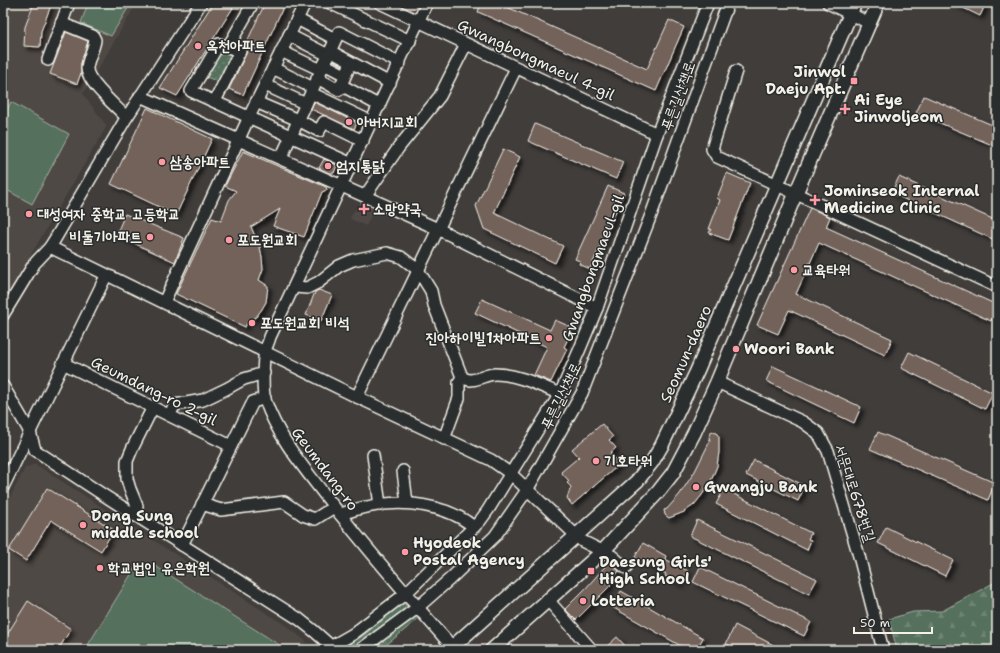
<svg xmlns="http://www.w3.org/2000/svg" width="1000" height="653" viewBox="0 0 1000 653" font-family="'Shantell Sans','Poor Story',sans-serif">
<defs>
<pattern id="forest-firs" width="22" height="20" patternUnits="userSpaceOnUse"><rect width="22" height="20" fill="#556f5d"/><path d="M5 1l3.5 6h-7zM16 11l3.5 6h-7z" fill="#6e8474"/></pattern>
<pattern id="park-dots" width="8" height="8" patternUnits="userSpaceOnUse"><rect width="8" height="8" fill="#556f5d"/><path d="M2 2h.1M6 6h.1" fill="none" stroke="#6e8474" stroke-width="1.8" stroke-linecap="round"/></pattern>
<filter id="shadow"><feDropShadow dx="3.5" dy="3.5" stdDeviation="2" flood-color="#0009"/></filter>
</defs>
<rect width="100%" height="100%" fill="#403d3b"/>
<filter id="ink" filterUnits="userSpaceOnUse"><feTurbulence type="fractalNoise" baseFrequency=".025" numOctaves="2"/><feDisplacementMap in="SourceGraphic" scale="8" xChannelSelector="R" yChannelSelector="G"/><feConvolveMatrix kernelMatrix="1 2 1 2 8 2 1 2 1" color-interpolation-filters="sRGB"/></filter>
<g filter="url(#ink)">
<g fill="#4f4844">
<polygon points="3,3 137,3 83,94 107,126 3,302"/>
<polygon points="364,199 374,204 372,214 366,226 350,219 352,214"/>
<polygon points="35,464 285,625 307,642 296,650 3,650 3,511 25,468"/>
</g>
<polygon fill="url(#forest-firs)" stroke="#a4b0a2" points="997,581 997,650 897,650 889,619 913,612 942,611"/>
<g fill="url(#park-dots)" stroke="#a4b0a2">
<polygon points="220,48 236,55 221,83 204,76"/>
<polygon points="403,602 418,619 380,650 340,650 364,635"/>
</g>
<g fill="#556f5d" stroke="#a4b0a2">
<polygon points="88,3 131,3 111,36 81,23"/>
<polygon points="11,102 69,134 32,204 3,188 3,117"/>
<polygon points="152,564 281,646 277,650 85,650 135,568"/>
</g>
<g fill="#72625a" stroke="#f4f1e8" filter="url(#shadow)">
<polygon points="34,3 52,3 41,31 40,47 24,46 25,27"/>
<polygon points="213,3 236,3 177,96 160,88"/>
<polygon points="265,3 285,3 243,95 229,89 246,54 247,50 245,46"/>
<polygon points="481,3 498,3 647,69 669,20 684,27 656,91 478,12"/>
<polygon points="953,3 986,3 980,16"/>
<polygon points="66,32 88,41 81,63 81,73 77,84 50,74"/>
<polygon points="924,96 997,127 997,147 916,113"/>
<polygon points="314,102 357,123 354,129 311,109"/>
<polygon points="147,108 212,139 176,215 111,184"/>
<polygon points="535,124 623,162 616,179 528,141"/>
<polygon points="503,149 520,157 494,213 563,246 555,263 484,229 476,206"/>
<polygon points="243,151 326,187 327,190 322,192 304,237 273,226 280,209 251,227 260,247 262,257 263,269 259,280 268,286 266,302 262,309 256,317 248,321 245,327 176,294 212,218 221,221 229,200 236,191 225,186"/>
<polygon points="324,159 337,165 334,173 329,173 319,168"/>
<polygon points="727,173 750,183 728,240 709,233 711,229 709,229 720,200 717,198"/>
<polygon points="899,177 997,221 997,241 891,193"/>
<polygon points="608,186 624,193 590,269 579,264 580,261 575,259"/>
<polygon points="810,208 830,217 826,227 997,305 991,321 819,243 796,294 892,339 885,355 789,310 778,334 757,325"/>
<polygon points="125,214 184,238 175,262 116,235"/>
<polygon points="319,290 332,295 321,321 306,315 315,292"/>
<polygon points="482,299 550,330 555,320 573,328 564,347 567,349 551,382 534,375 547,347 475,313"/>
<polygon points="909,352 993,393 985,409 901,368"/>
<polygon points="773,366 861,407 854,423 766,381"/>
<polygon points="602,424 613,437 609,440 616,448 610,453 620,464 572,505 567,498 571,487 567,483 569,481 561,472 579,457 572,449"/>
<polygon points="712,431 715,433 715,431 719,437 719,452 717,466 711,481 702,495 694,505 684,512 669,518 665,515 664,510 667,509 680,494 695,471 710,441 709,437"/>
<polygon points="878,432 995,483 988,500 870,449"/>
<polygon points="754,460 805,486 798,501 746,475"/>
<polygon points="47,488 114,530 101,551 51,520 26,561 9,550"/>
<polygon points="724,489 811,533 808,539 811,540 807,550 716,504"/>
<polygon points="697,520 817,579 809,594 690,536"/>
<polygon points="886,527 953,560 945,576 878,543"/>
<polygon points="643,543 666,556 665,559 688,571 681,584 665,576 666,574 638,560 635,557"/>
<polygon points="609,562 619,571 609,584 611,585 576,620 565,609 586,588"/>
<polygon points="700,567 811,622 804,636 693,582"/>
<polygon points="621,591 703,638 696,650 688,650 612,607"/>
<polygon points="28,601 71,629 58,650 3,650 3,641"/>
<polygon points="735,625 783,650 737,650 726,644"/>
<polygon points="617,637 629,650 603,650"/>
</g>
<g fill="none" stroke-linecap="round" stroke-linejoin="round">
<defs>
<g id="minor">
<polyline points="330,3 410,41"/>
<polyline points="380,3 657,134"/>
<path d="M427 3 270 337C269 342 266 347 265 351 263 361 262 391 265 400 278 437 301 464 324 494 366 548 410 599 455 650"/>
<polyline points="828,3 869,23"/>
<polyline points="297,19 335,39"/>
<path d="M61 23 93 36 95 40C94 49 88 58 87 68 86 81 117 107 126 117"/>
<polyline points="289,35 328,55"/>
<polyline points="228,47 253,3"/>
<polyline points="281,51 321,70"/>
<polyline points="330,51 390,83"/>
<polyline points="48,60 69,3"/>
<polyline points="324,64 345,75"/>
<polyline points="273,68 313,88"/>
<polyline points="736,71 712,149 717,157 997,287"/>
<polyline points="317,78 339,90 341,85 380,106"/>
<polyline points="265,85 306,104"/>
<polyline points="341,85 351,63"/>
<polyline points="311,93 372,122"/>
<polyline points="140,96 438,229 597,308"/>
<polyline points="215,101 240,51 219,44 191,91 352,164"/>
<polyline points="256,102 298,120 319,131 324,122 363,141"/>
<polyline points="281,158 339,32 400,63"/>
<polyline points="365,196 399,147 440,96 466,44"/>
<polyline points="50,247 357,397 491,460 511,474 582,541 612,556 626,568"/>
<path d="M295 287 307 288 319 282 339 266 353 260 387 253 401 257 418 270 431 291 434 305 462 377C472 385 484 374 495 374 517 374 539 385 560 394"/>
<polyline points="164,302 249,117 305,3"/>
<polyline points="3,315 34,264 50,247 55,239 125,120 201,3"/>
<polyline points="63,363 231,446"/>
<polyline points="717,382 803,422 818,433 828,451 859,556 883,650"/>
<polyline points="3,386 30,432 35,450 105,496 299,619 314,631 331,646"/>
<polyline points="357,397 516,68"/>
<polyline points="169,415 175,405 203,400 226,389 244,379 264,373"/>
<polyline points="444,439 459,398 459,382 462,377"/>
<polyline points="373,455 380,505"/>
<polyline points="403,471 407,503"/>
<polyline points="3,487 106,276"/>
<polyline points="202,504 221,510 284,502 303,515 315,519 334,507"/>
<path d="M340 514C349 512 358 508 367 507 402 499 446 504 474 527"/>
<polyline points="136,516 137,506 130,489 127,479 127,461 132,449 153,407"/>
<polyline points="182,545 253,402 265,398"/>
<polyline points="548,600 592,650"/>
<polyline points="325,650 353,634 405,594 480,521 488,510 560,394 579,351 597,308 657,134 708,3"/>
<polyline points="360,650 417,608 450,579 495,536 527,490 582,393 651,215 728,3"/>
</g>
<g id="major">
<polyline points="449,650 637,481 652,462 662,445 697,371 855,3"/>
<polyline points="492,650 603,551 658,492 673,473 694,433 717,382 796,193 878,3"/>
</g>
</defs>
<use href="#minor" stroke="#f4f1e8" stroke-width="14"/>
<use href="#major" stroke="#f4f1e8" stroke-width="16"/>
<use href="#minor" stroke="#2a2d2e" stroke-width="11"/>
<use href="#major" stroke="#2a2d2e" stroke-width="13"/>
</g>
</g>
<g fill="#ff9aa2" stroke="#2a2d2e" stroke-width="1.5">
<circle cx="198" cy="46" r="4"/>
<rect x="850" y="77" width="8" height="8" rx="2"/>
<path d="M843 103h4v4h4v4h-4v4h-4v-4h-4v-4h4z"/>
<circle cx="349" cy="122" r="4"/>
<circle cx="162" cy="162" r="4"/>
<circle cx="328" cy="166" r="4"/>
<path d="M813 194h4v4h4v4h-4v4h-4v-4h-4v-4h4z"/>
<path d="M362 203h4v4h4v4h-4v4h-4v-4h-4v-4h4z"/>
<circle cx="29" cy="214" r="4"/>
<circle cx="150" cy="237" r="4"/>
<circle cx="229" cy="240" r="4"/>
<circle cx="794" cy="270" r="4"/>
<circle cx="252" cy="323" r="4"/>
<circle cx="549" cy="338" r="4"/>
<circle cx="736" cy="349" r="4"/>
<circle cx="596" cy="461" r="4"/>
<circle cx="696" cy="487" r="4"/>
<circle cx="83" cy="525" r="4"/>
<circle cx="405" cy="552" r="4"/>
<circle cx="100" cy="568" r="4"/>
<rect x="587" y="567" width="8" height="8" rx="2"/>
<circle cx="583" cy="601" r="4"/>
</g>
<g text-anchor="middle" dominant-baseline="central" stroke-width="3" stroke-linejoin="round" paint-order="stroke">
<g font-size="15" font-weight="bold" fill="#f4f1e8" stroke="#2a2d2e" text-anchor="start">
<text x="206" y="46">옥천아파트</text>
<text x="846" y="72" text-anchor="end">Jinwol<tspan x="846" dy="17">Daeju Apt.</tspan></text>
<text x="854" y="100">Ai Eye<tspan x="854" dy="17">Jinwoljeom</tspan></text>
<text x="357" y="122">아버지교회</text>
<text x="170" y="162">삼송아파트</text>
<text x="336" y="166">엄지통닭</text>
<text x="824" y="191">Jominseok Internal<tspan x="824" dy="17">Medicine Clinic</tspan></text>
<text x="373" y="209">소망약국</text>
<text x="37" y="214">대성여자 중학교 고등학교</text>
<text x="142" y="237" text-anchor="end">비둘기아파트</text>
<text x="237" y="240">포도원교회</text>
<text x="802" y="270">교육타워</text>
<text x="260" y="323">포도원교회 비석</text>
<text x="541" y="338" text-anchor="end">진아하이빌1차아파트</text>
<text x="744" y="349">Woori Bank</text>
<text x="604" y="461">기호타워</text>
<text x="704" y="487">Gwangju Bank</text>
<text x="91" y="516">Dong Sung<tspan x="91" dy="17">middle school</tspan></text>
<text x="413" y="543">Hyodeok<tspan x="413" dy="17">Postal Agency</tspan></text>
<text x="599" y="562">Daesung Girls'<tspan x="599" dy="17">High School</tspan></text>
<text x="108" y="568">학교법인 유은학원</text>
<text x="591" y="601">Lotteria</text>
</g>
<g font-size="15" fill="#f4f1e8" stroke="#2a2d2e">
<text transform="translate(536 60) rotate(25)">Gwangbongmaeul 4-gil</text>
<text transform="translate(678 96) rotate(-70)">푸른길산책로</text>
<text transform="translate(593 268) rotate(-70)">Gwangbongmaeul-gil</text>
<text transform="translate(686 354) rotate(-66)">Seomun-daero</text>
<text transform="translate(154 391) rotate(26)">Geumdang-ro 2-gil</text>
<text transform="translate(561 396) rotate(-64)">푸른길산책로</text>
<text transform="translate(325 469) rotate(53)">Geumdang-ro</text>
<text transform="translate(855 493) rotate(72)">서문대로678번길</text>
</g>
</g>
<rect width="1000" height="653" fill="none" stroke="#2a2d2e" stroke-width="16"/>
<rect x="8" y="8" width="984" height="637" fill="none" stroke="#f4f1e8" stroke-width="1.5" filter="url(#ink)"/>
<path d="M854 627v6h78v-6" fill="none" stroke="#f4f1e8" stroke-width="2"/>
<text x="860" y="627" font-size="12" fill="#f4f1e8" stroke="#2a2d2e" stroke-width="3" paint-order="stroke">50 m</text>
</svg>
